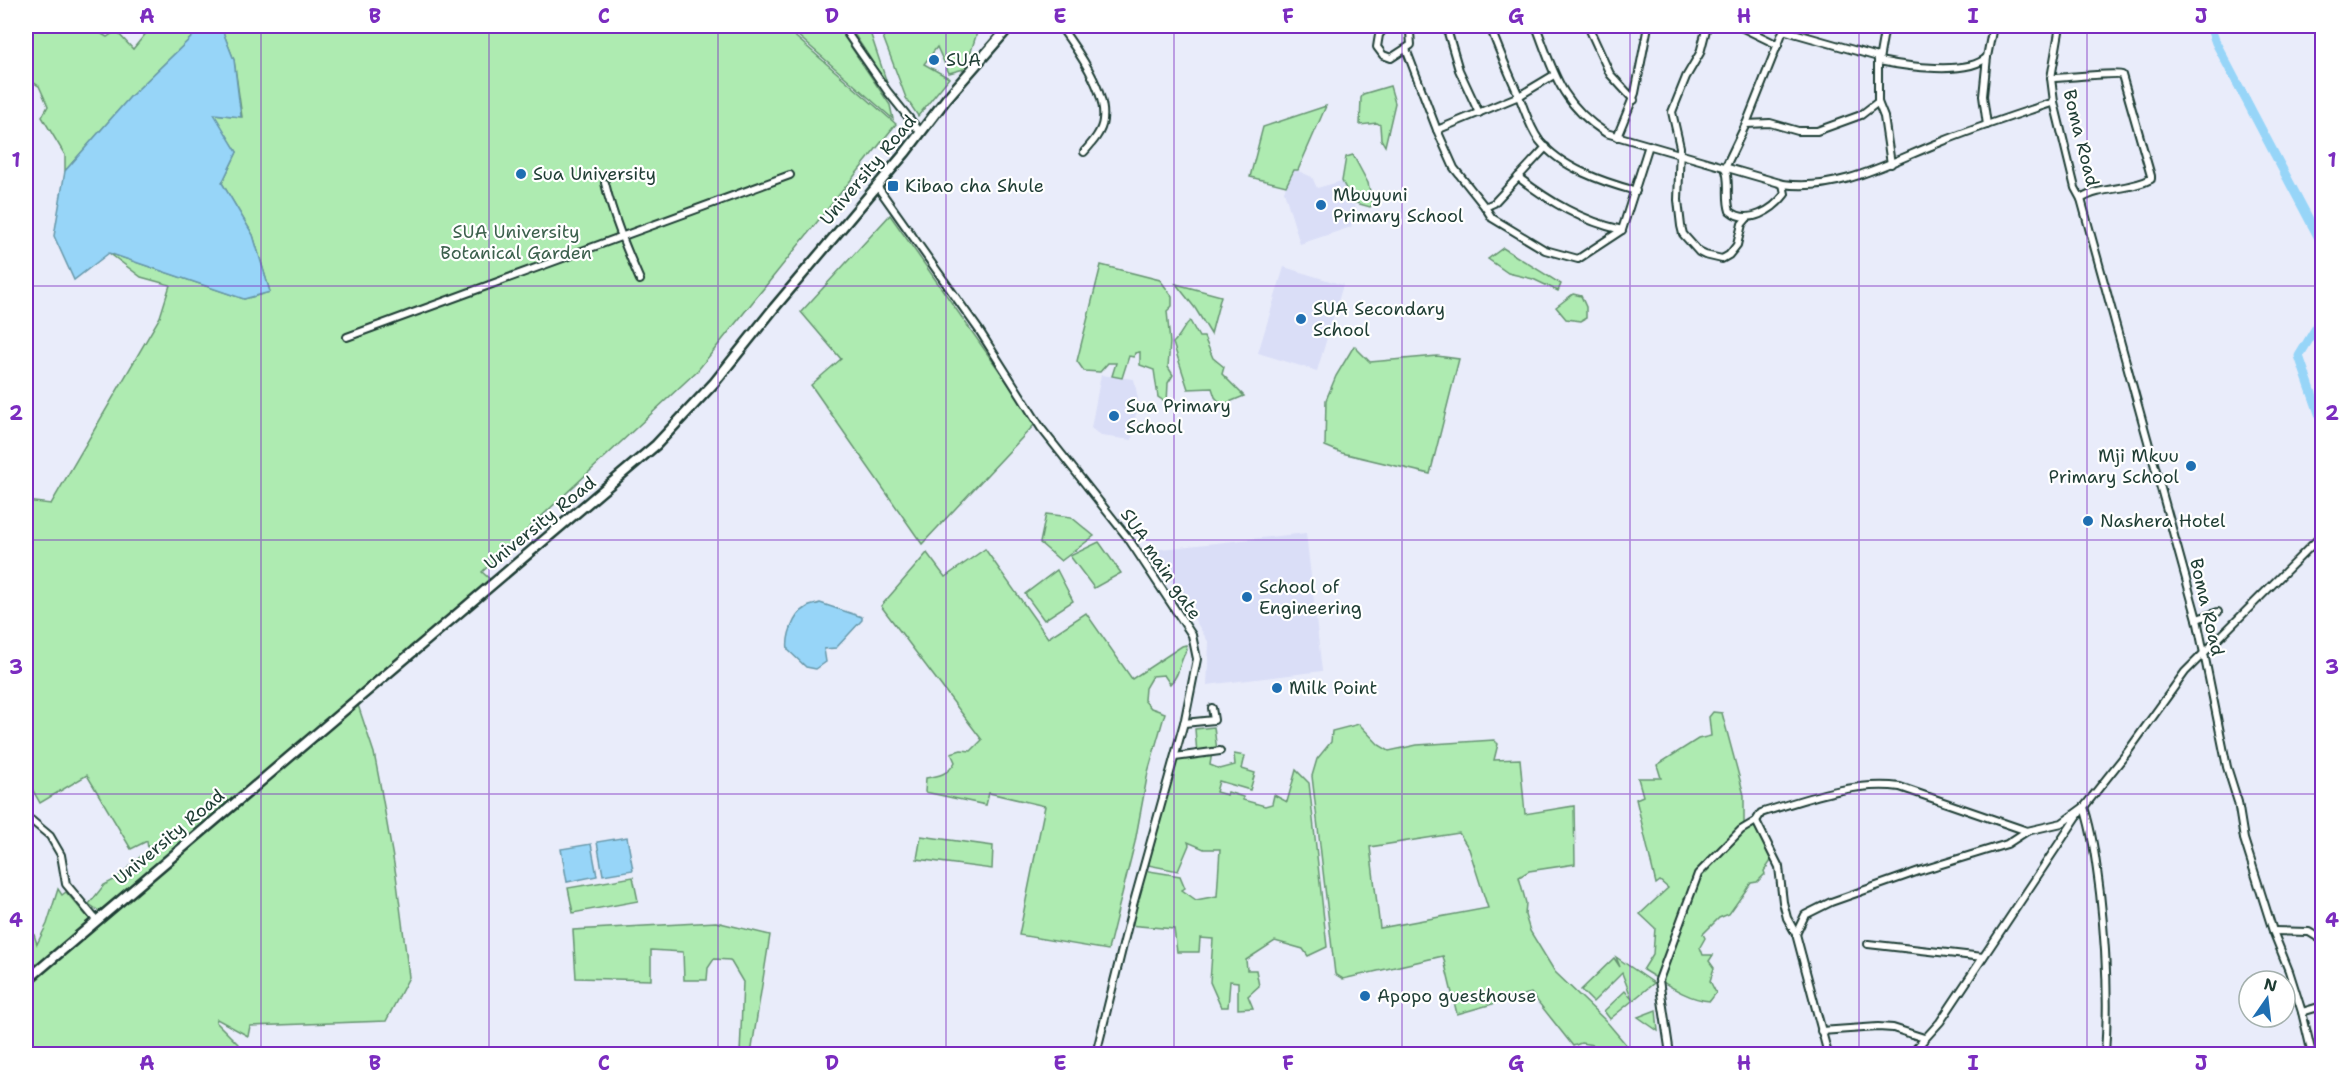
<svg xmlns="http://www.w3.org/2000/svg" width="2348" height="1080" viewBox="0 0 2348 1080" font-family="'Shantell Sans',sans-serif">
<rect width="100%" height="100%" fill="#e9ecfa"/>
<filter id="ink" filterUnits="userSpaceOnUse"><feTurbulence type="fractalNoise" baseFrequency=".0167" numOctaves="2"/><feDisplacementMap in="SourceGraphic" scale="12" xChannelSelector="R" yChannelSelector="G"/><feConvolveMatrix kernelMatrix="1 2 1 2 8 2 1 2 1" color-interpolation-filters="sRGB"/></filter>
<g filter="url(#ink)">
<g fill="#dadef7">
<polygon points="1294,169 1312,177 1317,188 1342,181 1356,209 1351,227 1300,244 1284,191"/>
<polygon points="1284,267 1343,285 1317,371 1258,353"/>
<polygon points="1101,375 1134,379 1138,399 1132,440 1101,436 1091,428"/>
<polygon points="1306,533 1322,671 1207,685 1209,643 1152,550"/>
</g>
<g fill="#aeebb1" stroke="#669472" stroke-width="1.5" fill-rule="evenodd">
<polygon points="26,26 88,26 107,37 116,31 133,49 152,26 783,26 896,124 698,370 482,572 493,582 325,731 358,705 374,753 380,784 396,875 409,977 386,1021 250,1026 248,1036 217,1019 216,1022 248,1054 26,1054 26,1033 30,1016 26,1009 26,986 108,917 158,868 154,865 99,911 89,904 104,885 116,879 142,855 149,857 147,841 131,849 87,775 40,803 26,778 26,501 51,504 160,317 170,285 141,277 109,253 244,299 270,292 253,235 222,183 237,152 213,114 242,117 234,60 223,32 196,33 130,97 65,171 65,155 42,117 48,106 39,86 34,83 26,68"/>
<polygon points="787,26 837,26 890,105 893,119"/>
<polygon points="849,26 868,26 888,86"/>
<polygon points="879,26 979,26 968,61 971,67 949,73 937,47 924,64 949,78 918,116 906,98"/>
<polygon points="1390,86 1395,103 1385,146 1381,139 1380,125 1377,123 1360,125 1361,98 1363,94"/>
<polygon points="1326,106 1298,170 1294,170 1286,186 1250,177 1263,127"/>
<polygon points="1353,155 1368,183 1373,204 1370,207 1353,202 1342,181 1346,157"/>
<polygon points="890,215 1036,423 922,544 811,385 841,359 801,312"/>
<polygon points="1503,248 1561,284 1558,291 1533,279 1508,273 1488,259"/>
<polygon points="1101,265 1160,280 1172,296 1172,306 1167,311 1170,343 1168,367 1173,375 1168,383 1167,403 1158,397 1154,370 1140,365 1140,352 1135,353 1134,357 1129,356 1122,378 1112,376 1116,363 1108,363 1100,372 1084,371 1077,361"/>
<polygon points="1176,284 1221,296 1211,334 1195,308"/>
<polygon points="1573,294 1581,296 1586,307 1586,318 1581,321 1566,319 1556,307"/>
<path d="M1190 321 1199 337H1204L1213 358 1224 367 1222 374 1244 396 1222 405 1215 397 1212 388 1188 389 1173 343C1181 336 1184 325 1190 321Z"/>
<polygon points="1354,346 1370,362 1437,356 1459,359 1430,474 1342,453 1325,446 1326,400 1336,376"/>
<polygon points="1046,514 1071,517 1094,536 1061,561 1040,543"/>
<polygon points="1099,542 1121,573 1094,588 1070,556"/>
<path d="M985 549 1048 638 1086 613 1132 679 1182 646 1186 645 1187 650C1179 660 1181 674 1170 684L1164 675 1152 676 1145 688 1144 700 1151 708 1165 713 1148 772 1135 842 1108 950 1019 935 1045 806 989 793 986 805 925 792 926 778C939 776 949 774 955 762L951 753 961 750 971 751 982 740 881 606 927 553 945 577Z"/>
<polygon points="1057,570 1073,601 1044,620 1025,594"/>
<path d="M1713 712 1722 713 1744 795V828L1756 821 1773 858 1764 871 1765 874 1757 882 1751 883 1729 914 1719 918 1703 934 1705 938 1700 947 1703 955H1713L1709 961 1714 968 1710 981 1716 993 1710 1001C1687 1000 1662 981 1643 970L1653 954 1655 928 1640 914 1668 888 1660 881 1656 884 1636 799 1643 796 1638 778H1661L1657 765 1698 739 1711 736 1709 717Z"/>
<path d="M1359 724 1379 745 1389 751 1417 745 1494 740 1498 744 1494 760 1520 759 1525 814 1574 806 1575 864 1529 871 1519 877 1526 903 1525 915 1530 931 1555 972 1606 1021 1634 1054H1599L1593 1045 1581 1043 1573 1046 1531 993 1457 1014 1443 956 1343 979 1335 974 1312 776 1317 759 1331 742 1332 731ZM1459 833 1469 849 1488 908 1380 928 1370 847Z"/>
<polygon points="1214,727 1217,751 1212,752 1210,765 1220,769 1235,765 1234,754 1245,756 1242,769 1255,773 1250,790 1219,781 1216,792 1227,795 1228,792 1243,797 1243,800 1265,806 1272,804 1274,795 1287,802 1296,770 1309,783 1327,947 1308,956 1303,949 1275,941 1246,960 1247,970 1256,970 1259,986 1248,996 1253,1008 1238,1009 1238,982 1230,981 1228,1007 1221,1007 1210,982 1213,939 1200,938 1199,952 1177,952 1174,929 1128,925 1143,870 1180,876 1185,888 1182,890 1196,900 1217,896 1220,849 1204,849 1188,842 1189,845 1178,871 1148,865 1156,837 1152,836 1176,759 1197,754 1195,729"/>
<polygon points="921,836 993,846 992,869 917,859"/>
<polygon points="633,877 638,901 573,913 568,888"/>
<polygon points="58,889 62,895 66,892 90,920 28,974 26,973 26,910 37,944 47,924"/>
<polygon points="716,922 770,935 751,1054 740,1054 743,982 730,960 714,959 708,968 707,980 684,980 683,952 651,950 651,980 576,978 573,930"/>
<polygon points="1616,957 1654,983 1610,1019 1604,1011 1625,991 1632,999 1622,973 1593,1002 1581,990 1614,958 1620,967"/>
<polygon points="1656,1010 1658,1031 1638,1017"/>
</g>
<g fill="#97d5f8" stroke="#6798aa" stroke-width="1.5">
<polygon points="223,32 234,60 241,117 214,114 237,152 222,183 253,235 270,292 244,299 109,253 74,280 54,236 65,171 130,97 196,33"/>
<path d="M820 603 862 617V620L836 648 824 649 826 662 816 669 806 667 788 650C786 637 793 615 806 608 809 605 816 605 820 603Z"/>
<polygon points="627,837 633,870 603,875 597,842"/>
<polygon points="591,844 597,876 567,882 561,849"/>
</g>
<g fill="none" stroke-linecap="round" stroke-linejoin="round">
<g stroke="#97d5f8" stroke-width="9">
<polyline points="2210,26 2216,43 2322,244"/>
<polyline points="2322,318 2299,356 2322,422"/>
</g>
<defs>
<g id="street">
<polyline points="842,26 888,92 921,133"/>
<path d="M1060 26C1076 48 1107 91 1103 120 1102 132 1092 143 1084 152"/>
<polyline points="1386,26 1379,35 1377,47 1383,55 1391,58 1411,45 1410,32 1413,26"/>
<polyline points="1446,26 1459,70 1479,113"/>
<path d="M1490 26C1498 49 1508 71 1518 94 1525 110 1529 126 1539 140 1561 168 1603 182 1636 191"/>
<path d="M1536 26C1554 73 1561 104 1606 133L1783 184C1839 192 1890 162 1941 142 1978 127 2016 115 2054 102"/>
<polyline points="1588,26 1610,74 1634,100"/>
<polyline points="1707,26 1700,53 1686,77 1672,112 1680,147 1678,200 1681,226 1683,234 1699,252 1705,255 1722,259 1729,255 1737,245 1742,224 1747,218"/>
<polyline points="2060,26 2051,78 2054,102 2075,188 2081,199 2197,619 2227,767 2238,802 2244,839 2273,931 2289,971 2302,1012 2312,1054"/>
<polyline points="1743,28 1778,45"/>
<polyline points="1783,30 1878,57"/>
<polyline points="1406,49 1437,130 1519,96 1554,75"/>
<polyline points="1878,57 1878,102 1884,117 1891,164"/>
<polyline points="1879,60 1885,26"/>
<path d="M1879 61C1904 66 1968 76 1987 57L1993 26"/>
<path d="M2051 78C2063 78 2118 72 2122 75L2151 176V179C2129 191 2101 186 2081 199"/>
<polyline points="1746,124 1770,123 1798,131 1817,131 1861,115 1878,102"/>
<polyline points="1987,125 1983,96 1987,57"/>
<polyline points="1437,130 1454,168 1485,207 1494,203 1546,147"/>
<polyline points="1617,137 1635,93 1648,26"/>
<path d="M1518 177C1550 202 1582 221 1622 230"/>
<path d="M605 183C613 217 626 248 640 280"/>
<path d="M1783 184 1785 194C1773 210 1748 226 1730 211 1725 196 1731 182 1725 168L1746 124 1785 26"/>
<polyline points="877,186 979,330 1041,428 1128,538 1192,635 1197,659 1185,719 1133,905 1096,1054"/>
<polyline points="1485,207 1492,218 1545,250 1578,259 1622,230 1649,145"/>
<polyline points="347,337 790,175"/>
<polyline points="2197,619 2218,612"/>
<polyline points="1184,723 1214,720 1212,708"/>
<polyline points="1175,757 1220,751"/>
<path d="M2084 807C2093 835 2096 863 2100 893 2106 947 2109 1000 2105 1054"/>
<polyline points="31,820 50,836 61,855 66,884 96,920"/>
<polyline points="1756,821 1779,867 1783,902 1787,918 1796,934 1828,1054"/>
<polyline points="2273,931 2309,932 2322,940"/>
<polyline points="1796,934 1805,915 1831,902 1919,871 2007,844 2027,831"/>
<polyline points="1868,944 1983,957"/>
<polyline points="2302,1012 2322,1006"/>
<polyline points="1821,1031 1878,1027 1893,1028 1924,1038"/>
<path d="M1670 1054 1659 980 1698 874 1741 830 1756 821 1761 813C1805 799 1854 781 1900 787L2027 831 2062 823 2084 807 2126 754 2185 672 2322 535"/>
<polyline points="1911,1054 1940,1022 2080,812"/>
</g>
<polyline id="secondary" points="26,981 656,445 714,383 774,308 905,153 947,98 1010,26"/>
</defs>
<use href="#street" stroke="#1f3d34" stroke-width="10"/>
<use href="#secondary" stroke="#1f3d34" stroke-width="13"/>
<use href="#street" stroke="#fff" stroke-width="6"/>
<use href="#secondary" stroke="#fff" stroke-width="8"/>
</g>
</g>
<path fill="none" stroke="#7b2cbf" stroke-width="1.5" stroke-opacity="0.55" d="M261 26V1054M489 26V1054M718 26V1054M946 26V1054M1174 26V1054M1402 26V1054M1630 26V1054M1859 26V1054M2087 26V1054M26 286H2322M26 540H2322M26 794H2322"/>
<g fill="#1f6fb2" stroke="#fff" stroke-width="2">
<circle cx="934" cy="60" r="6"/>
<circle cx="521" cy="174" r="6"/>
<rect x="887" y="180" width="12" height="12" rx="3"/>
<circle cx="1321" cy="205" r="6"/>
<circle cx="1301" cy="319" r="6"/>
<circle cx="1114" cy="416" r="6"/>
<circle cx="2191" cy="466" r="6"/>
<circle cx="2088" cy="521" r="6"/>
<circle cx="1247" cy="597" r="6"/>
<circle cx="1277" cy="688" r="6"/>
<circle cx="1365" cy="996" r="6"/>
</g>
<g text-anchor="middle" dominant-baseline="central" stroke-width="4.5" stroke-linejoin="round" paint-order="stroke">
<g font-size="18" fill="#1f3d34" stroke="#fff" text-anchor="start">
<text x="946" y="60">SUA</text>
<text x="533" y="174">Sua University</text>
<text x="905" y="186">Kibao cha Shule</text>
<text x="1333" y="195">Mbuyuni<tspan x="1333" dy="21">Primary School</tspan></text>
<text x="1313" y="309">SUA Secondary<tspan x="1313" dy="21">School</tspan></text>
<text x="1126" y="406">Sua Primary<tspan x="1126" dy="21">School</tspan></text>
<text x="2179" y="456" text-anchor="end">Mji Mkuu<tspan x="2179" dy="21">Primary School</tspan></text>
<text x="2100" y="521">Nashera Hotel</text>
<text x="1259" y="587">School of<tspan x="1259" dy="21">Engineering</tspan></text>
<text x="1289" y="688">Milk Point</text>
<text x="1377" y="996">Apopo guesthouse</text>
</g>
<g font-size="18" fill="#1f3d34" stroke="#fff">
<text transform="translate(2081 138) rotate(76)">Boma Road</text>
<text transform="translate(868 170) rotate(-50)">University Road</text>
<text transform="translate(540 523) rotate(-39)">University Road</text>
<text transform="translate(1161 564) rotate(56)">SUA main gate</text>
<text transform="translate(2207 607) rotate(77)">Boma Road</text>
<text transform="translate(169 837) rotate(-40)">University Road</text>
</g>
<g font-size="18" fill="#3c604d" stroke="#fff">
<text x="516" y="232">SUA University<tspan x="516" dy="21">Botanical Garden</tspan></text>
</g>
</g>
<rect width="2348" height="1080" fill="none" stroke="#fff" stroke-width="66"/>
<g transform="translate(2267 999) rotate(14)"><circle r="28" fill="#ffffff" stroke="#a5b1ae" stroke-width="1.5"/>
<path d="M0-4.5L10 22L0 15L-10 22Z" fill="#1f6fb2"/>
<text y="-9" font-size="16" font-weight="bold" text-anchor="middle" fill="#1f3d34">N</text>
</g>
<rect x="33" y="33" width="2282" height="1014" fill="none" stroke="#7b2cbf" stroke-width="2"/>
<g font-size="20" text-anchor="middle" font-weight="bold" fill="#7b2cbf">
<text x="147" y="23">A</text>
<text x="375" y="23">B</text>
<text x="604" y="23">C</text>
<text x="832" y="23">D</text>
<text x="1060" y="23">E</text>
<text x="1288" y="23">F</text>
<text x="1516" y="23">G</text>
<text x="1744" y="23">H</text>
<text x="1973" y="23">I</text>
<text x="2201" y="23">J</text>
<text x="16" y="167">1</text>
<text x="2332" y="167">1</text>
<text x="16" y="420">2</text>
<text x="2332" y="420">2</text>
<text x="16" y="674">3</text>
<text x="2332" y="674">3</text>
<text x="16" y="927">4</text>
<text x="2332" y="927">4</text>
<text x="147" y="1070">A</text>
<text x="375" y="1070">B</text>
<text x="604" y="1070">C</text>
<text x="832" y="1070">D</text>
<text x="1060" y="1070">E</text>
<text x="1288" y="1070">F</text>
<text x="1516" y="1070">G</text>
<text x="1744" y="1070">H</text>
<text x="1973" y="1070">I</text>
<text x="2201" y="1070">J</text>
</g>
</svg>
